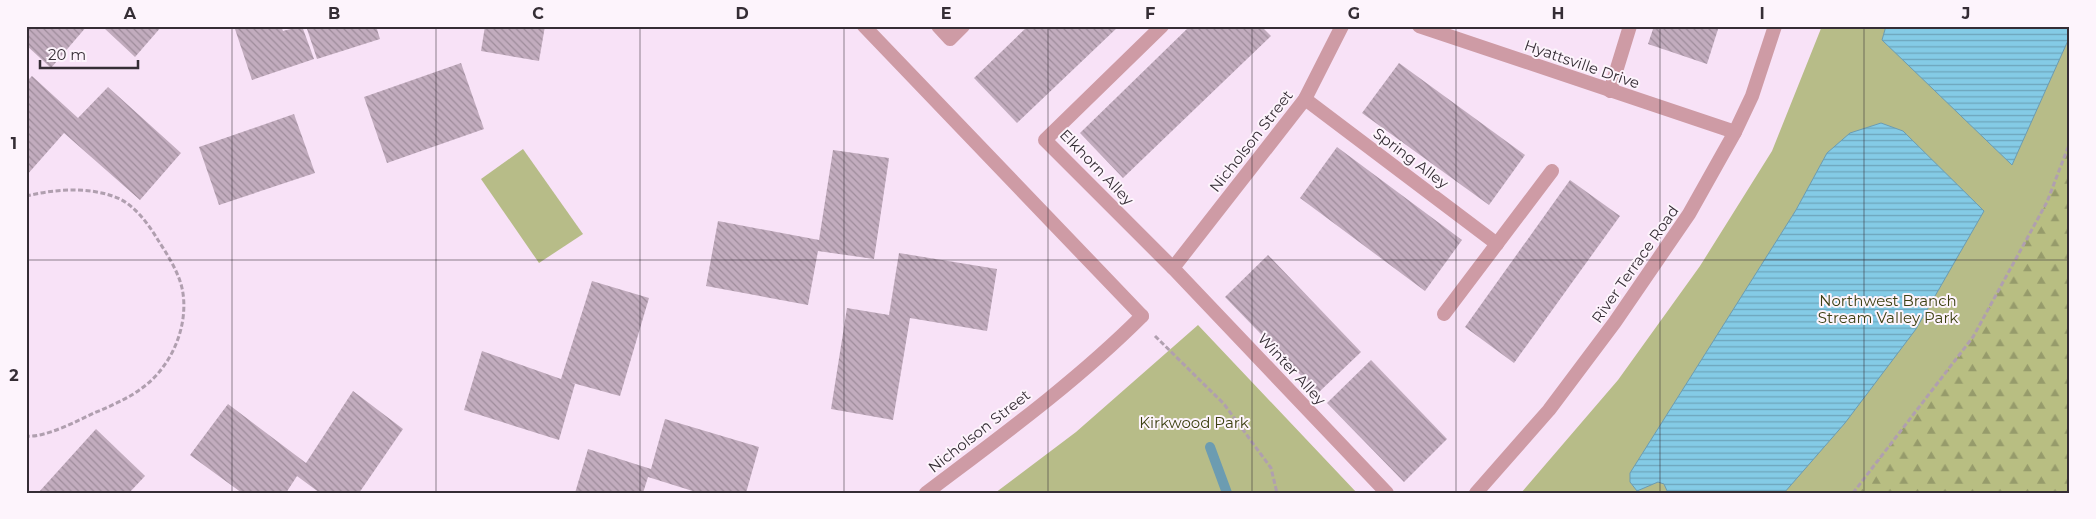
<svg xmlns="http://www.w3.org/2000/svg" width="2096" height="519" viewBox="0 0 2096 519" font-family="Montserrat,sans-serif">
<defs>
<pattern id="forest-firs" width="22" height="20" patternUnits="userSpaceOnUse" patternTransform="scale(1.25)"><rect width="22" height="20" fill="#b8be82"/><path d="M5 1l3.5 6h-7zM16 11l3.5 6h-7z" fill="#969b6b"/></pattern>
<pattern id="water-rules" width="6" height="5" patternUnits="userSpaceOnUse" patternTransform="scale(1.25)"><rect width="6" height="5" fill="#84cbe6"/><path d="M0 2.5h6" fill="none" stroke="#6da5bb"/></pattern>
<pattern id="building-back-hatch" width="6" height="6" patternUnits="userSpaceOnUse" patternTransform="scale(1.25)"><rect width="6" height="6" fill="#c2acbe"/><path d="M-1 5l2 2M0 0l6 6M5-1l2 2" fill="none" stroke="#9e8c9b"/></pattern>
</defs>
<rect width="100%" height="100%" fill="#f8e2f7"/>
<g fill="#b7bc88">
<polygon points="1822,26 2070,26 2070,493 1521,493 1618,380 1700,266 1772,151"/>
<polygon points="523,149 583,234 539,263 481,179"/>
<polygon points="1198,325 1357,493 995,493 1076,432"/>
</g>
<polygon fill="url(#forest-firs)" points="2070,142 2070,493 1853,493 1973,337 2047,202"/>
<g fill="url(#water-rules)" stroke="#6c9cb1">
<polygon points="1886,26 2070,26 2070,36 2012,165 1882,40"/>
<polygon points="1881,123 1903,131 1984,211 1916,329 1845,423 1784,493 1668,493 1664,484 1658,482 1637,491 1630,482 1630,473 1796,210 1827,153 1850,133"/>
</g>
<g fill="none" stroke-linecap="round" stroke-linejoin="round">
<polyline stroke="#6c9cb1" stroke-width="10" points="1210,447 1227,493"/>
</g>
<g fill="url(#building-back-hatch)">
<polygon points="26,26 87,26 51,68 26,45"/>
<polygon points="102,26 162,26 135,57"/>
<polygon points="234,26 281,26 283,31 302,26 314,59 252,80"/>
<polygon points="306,26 376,26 380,39 317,59"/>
<polygon points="485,26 545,26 539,61 481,51"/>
<polygon points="1028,26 1119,26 1017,123 974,78"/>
<polygon points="1190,26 1261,26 1271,36 1123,178 1080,133"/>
<polygon points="1654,26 1719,26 1707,64 1648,44"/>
<polygon points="461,63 484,129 387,163 364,97"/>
<polygon points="1399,63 1525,155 1489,205 1362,113"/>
<polygon points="32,76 78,118 108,87 181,153 140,200 64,133 26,176 26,82"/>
<polygon points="294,114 315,173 219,205 199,147"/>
<polygon points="1337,147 1462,240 1425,291 1300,198"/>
<polygon points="833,150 889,158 874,259 818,251 808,305 706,286 718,221 819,240"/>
<polygon points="1570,180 1620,216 1514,363 1465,327"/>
<polygon points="899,253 997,269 987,331 910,318 893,420 831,409 847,308 889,315"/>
<polygon points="1268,255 1361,352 1318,393 1225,297"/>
<polygon points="592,281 649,298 620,396 569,382 575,384 559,440 464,410 482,351 561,379"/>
<polygon points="1371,360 1447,439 1404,482 1327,403"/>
<polygon points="353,391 403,429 359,493 320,493 297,476 286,493 242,493 190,455 228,404 306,463"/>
<polygon points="665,419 759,447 746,493 699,493 648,477 643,493 575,493 588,449 651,469"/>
<polygon points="96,429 145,476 129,493 38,493"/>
</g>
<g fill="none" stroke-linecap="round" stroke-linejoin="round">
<g stroke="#b09faf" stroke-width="3" stroke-dasharray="5 2.5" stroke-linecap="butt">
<path d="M26 196C56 189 91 186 120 199 136 207 149 225 158 240 167 254 178 271 182 288 188 315 179 346 163 367 146 391 120 402 94 413 77 421 45 438 26 436"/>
<polyline points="1155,336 1224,404 1271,468 1277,493"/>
<polyline points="1853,493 1973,337 2047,202 2070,142"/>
</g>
<g stroke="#ce9ba5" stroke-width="14">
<polyline points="864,26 1142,316"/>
<polyline points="1162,26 1045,140 1173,268"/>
<polyline points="1610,91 1630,26"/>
<polyline points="1305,99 1497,244"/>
<polyline points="1444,314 1552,171"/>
</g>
<g stroke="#ce9ba5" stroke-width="14">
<polyline points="938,26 950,39 963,26"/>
<polyline points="1342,26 1305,99 1173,268 1387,493"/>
<polyline points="1419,26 1735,132"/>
<path d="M926 493C1000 437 1076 382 1142 316"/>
<polyline points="1476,493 1549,410 1615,322 1689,214 1735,132 1752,96 1775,26"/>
</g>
</g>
<path fill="none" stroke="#352d35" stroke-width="1" stroke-opacity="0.55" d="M232 26V493M436 26V493M640 26V493M844 26V493M1048 26V493M1252 26V493M1456 26V493M1660 26V493M1864 26V493M26 260H2070"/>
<g text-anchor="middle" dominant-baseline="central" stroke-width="4" stroke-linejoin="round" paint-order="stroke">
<g font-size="15" fill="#352d35" stroke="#fdf4fc">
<text transform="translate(1582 64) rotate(19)">Hyattsville Drive</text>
<text transform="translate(1251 141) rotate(-52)">Nicholson Street</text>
<text transform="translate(1411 158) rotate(37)">Spring Alley</text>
<text transform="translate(1097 167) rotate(46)">Elkhorn Alley</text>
<text transform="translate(1635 264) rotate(-55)">River Terrace Road</text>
<text transform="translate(1292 369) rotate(47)">Winter Alley</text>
<text transform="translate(979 431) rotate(-38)">Nicholson Street</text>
</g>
<g font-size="15" fill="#3d4012" stroke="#fdf4fc">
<text x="1888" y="300">Northwest Branch<tspan x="1888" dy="17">Stream Valley Park</tspan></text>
<text x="1194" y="422">Kirkwood Park</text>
</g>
</g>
<rect width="2096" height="519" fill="none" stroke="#fdf4fc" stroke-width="55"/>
<path d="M40 60v8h98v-8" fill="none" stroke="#352d35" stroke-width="2.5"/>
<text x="48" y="60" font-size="15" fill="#352d35" stroke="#fdf4fc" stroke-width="4" paint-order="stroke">20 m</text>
<rect x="28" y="28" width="2040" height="464" fill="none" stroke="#352d35" stroke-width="2"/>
<g font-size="16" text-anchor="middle" font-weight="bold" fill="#352d35">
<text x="130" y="19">A</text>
<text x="334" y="19">B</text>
<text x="538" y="19">C</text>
<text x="742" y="19">D</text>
<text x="946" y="19">E</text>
<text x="1150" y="19">F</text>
<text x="1354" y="19">G</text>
<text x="1558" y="19">H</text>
<text x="1762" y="19">I</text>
<text x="1966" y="19">J</text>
<text x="14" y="149">1</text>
<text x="14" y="381">2</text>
</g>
</svg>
